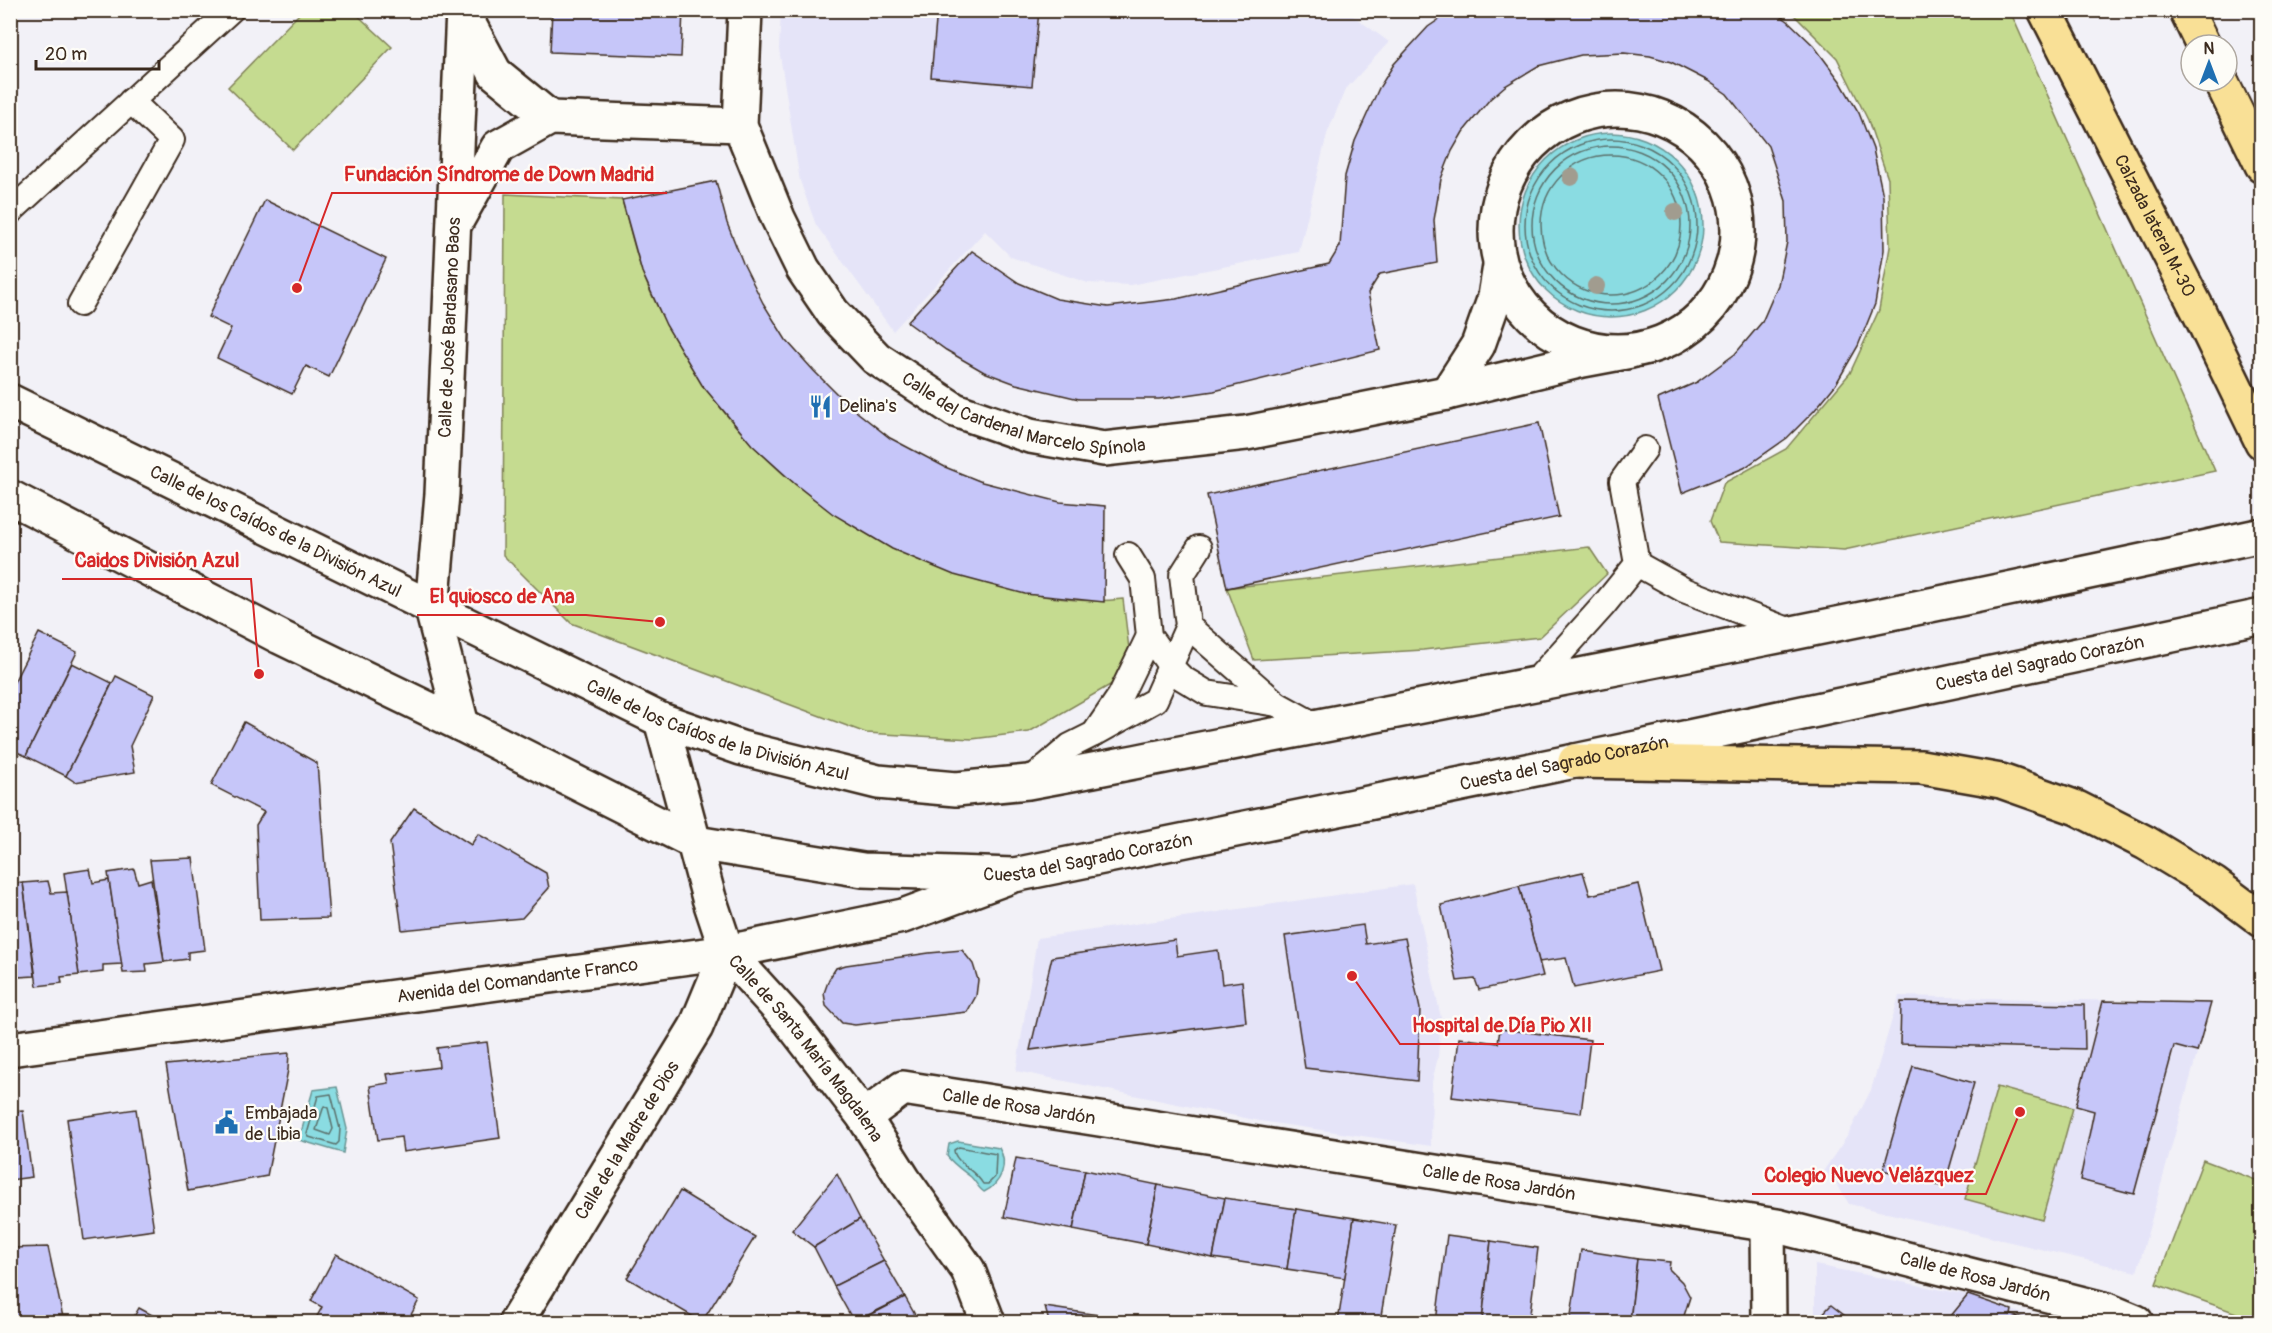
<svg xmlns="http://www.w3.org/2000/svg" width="2272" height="1333" viewBox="0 0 2272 1333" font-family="Pangolin,sans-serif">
<rect width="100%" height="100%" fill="#f2f1f7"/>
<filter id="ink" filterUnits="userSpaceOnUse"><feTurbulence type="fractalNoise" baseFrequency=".0167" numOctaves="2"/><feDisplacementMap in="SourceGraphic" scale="12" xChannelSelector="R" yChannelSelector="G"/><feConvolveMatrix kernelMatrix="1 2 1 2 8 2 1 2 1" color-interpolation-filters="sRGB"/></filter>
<g filter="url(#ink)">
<g fill="#e5e4f8">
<polygon points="1345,10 1389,42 1345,90 1327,134 1299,252 1130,285 1088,283 1011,257 985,231 893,331 816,225 800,181 779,49 781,11"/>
<polygon points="1413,884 1441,1018 1438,1057 1432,1082 1431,1146 1260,1121 1016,1071 1037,938"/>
<polygon points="1899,996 2211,1003 2137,1272 1849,1204 1837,1184 1824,1170 1848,1135 1871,1090"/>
<polygon points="1815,1265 1968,1295 2047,1322 1815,1322"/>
</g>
<g fill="#c5db90" stroke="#808257" stroke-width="1.5">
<polygon points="302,11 353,11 392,47 293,150 228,87"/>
<polygon points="1790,11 2010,11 2215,471 1844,550 1719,542 1710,521 1724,483 1786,449 1850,373 1879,310 1890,247 1888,179 1868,120 1837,58"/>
<path d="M505 194 622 200C629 224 634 248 642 271 651 297 666 324 680 348 748 464 858 550 989 584 1031 595 1079 605 1123 599L1129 649 1117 681 1029 732 972 739 866 733 571 623 503 555Z"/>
<polygon points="1589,547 1607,574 1540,637 1423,650 1254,660 1227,588"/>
<polygon points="1997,1087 2073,1108 2042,1220 1965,1199"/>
<polygon points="2203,1160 2261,1182 2261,1322 2156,1284"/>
</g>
<g fill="#8adce2" stroke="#6a9594" stroke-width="1.5">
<circle cx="1611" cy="225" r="92"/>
<polygon points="337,1087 347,1129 343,1153 299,1140 313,1090"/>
<path d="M958 1141 999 1148C1009 1164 1001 1184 984 1192 978 1188 976 1182 971 1177 962 1170 954 1165 947 1156L949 1144Z"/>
</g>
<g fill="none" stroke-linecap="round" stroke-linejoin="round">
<g stroke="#5b716c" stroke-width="1.5">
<circle cx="1611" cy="225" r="86"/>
<circle cx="1611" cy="225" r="79"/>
<circle cx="1611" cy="225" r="70"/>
<polygon points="331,1094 340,1129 339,1142 336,1145 309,1137 307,1134 318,1096"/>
<polygon points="324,1106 328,1108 333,1129 330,1135 316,1130"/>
<path d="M959 1147 996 1154 995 1177 988 1184H983C976 1171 954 1162 954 1150Z"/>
</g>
</g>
<g fill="#c6c6f9" stroke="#3b2a1e" stroke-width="1.5">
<polygon points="552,10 683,10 681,57 550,52"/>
<polygon points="937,10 1039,10 1032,86 931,77"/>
<polygon points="1453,10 1772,10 1788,21 1814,46 1840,81 1859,113 1873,149 1883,196 1884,250 1875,304 1858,346 1836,384 1814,411 1787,438 1744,468 1682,493 1658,399 1697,382 1735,354 1762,322 1778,285 1787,242 1786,201 1768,146 1727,94 1708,81 1671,62 1650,56 1624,53 1581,55 1538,66 1505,86 1490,99 1463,132 1452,151 1441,179 1434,220 1437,263 1380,274 1368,293 1380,350 1214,391 1159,399 1079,399 1016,384 984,372 946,350 907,322 972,251 1019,283 1057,299 1108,307 1176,299 1329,264 1340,246 1345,176 1355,141 1379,88 1394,64 1428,27"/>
<polygon points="716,181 727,223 743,263 763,303 786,340 814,371 847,404 890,438 945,467 982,482 1060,502 1105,506 1104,602 1025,594 954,575 892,549 833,514 795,484 752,445 702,385 666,325 642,272 622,200"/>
<polygon points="265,200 386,259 329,377 306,366 292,394 217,358 231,328 208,317"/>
<polygon points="1539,423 1559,517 1227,588 1207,495"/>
<polygon points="39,633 77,652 26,756 10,749 10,690"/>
<polygon points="72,663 112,683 66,776 26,756"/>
<polygon points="116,676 154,695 130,746 135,772 75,782 66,776"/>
<polygon points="244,722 317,763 329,918 260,920 256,825 264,812 211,785"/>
<polygon points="414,808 471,845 478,834 546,873 549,888 522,918 402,930 390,843"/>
<polygon points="193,858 205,950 188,952 188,959 164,962 150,860"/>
<polygon points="90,869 93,883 109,880 122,964 103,965 103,972 79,975 64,873"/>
<polygon points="134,869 138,883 151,879 164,962 146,964 147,972 123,973 108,873"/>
<polygon points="1583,872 1590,895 1638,884 1659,971 1574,988 1566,958 1539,962 1519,886"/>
<polygon points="48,881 51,893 67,892 79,975 61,977 62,983 37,986 23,883"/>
<polygon points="23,883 35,976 18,977 18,984 10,985 10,884"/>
<polygon points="1519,886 1543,976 1479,990 1475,979 1457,981 1441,905"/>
<polygon points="1363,925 1366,944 1405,938 1420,1009 1417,1081 1305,1068 1285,936"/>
<polygon points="1175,940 1177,956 1218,950 1222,984 1242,981 1246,1022 1030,1050 1052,957"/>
<polygon points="962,950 973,964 978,980 976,996 967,1012 855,1025 842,1023 826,1006 824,993 829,979 836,968 846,965 929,953"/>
<polygon points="2103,1001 2211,1003 2197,1052 2174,1046 2134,1194 2080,1180 2094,1111 2076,1106"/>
<polygon points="1901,1002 2084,1005 2085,1049 1900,1044"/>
<polygon points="1500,1029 1590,1040 1581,1113 1452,1097 1459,1038 1498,1043"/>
<polygon points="487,1042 500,1138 403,1152 401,1137 378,1140 370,1086 389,1083 387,1074 439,1067 437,1048"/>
<polygon points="289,1053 288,1070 267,1176 188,1191 166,1065"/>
<polygon points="1913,1066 1974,1083 1944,1187 1883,1170"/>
<polygon points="136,1109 154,1230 84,1240 67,1119"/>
<polygon points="23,1111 32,1177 10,1180 10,1112"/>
<polygon points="1016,1158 1085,1170 1073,1230 1004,1217"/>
<polygon points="1085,1170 1158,1185 1146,1244 1073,1230"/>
<polygon points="837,1174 860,1219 814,1247 792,1230"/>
<polygon points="1158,1185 1225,1198 1213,1258 1146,1244"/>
<polygon points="680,1191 755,1237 702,1322 627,1278"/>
<polygon points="1225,1198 1296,1209 1287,1269 1213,1258"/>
<polygon points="1296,1209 1354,1218 1345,1278 1287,1269"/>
<polygon points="1354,1218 1396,1225 1380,1322 1338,1322"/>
<polygon points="860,1219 884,1261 834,1286 814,1247"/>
<polygon points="1447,1235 1491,1241 1482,1322 1436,1322"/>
<polygon points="1491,1241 1538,1248 1529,1322 1482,1322"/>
<polygon points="48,1247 64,1322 10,1322 10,1276 13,1276 10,1248"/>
<polygon points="1581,1250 1637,1259 1630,1322 1570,1322"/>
<polygon points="336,1254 419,1300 407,1322 314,1322 322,1307 311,1301"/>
<polygon points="1637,1259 1670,1262 1669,1269 1682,1282 1690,1297 1682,1322 1630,1322"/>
<polygon points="884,1261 905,1297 854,1322 834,1286"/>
<polygon points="1968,1295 2012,1310 2011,1315 2038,1322 1946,1322"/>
<polygon points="905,1297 919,1322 857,1322"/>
<polygon points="1831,1305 1853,1322 1815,1322"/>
<polygon points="1045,1307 1111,1317 1111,1322 1049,1322"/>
<polygon points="139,1308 165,1322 131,1322"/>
</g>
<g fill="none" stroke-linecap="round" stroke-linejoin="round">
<defs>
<g id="lane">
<polyline points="10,212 231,10"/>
<polyline points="80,304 172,140 131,101"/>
<polyline points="1128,555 1143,579 1149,636 1171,667 1182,678 1207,693 1277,704"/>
<polyline points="1637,564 1684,590 1796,633"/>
<polyline points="1188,626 1277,704 1317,726"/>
<polyline points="1532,685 1603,606 1637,564 1622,481 1645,449"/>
<polyline points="1094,734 1155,700 1188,626 1182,575 1199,548"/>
<polyline points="1028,782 1070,746 1094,734 1120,696 1149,636"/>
</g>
<g id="street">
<path id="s1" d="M745 10 740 125 778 218 803 269 833 313 876 358 955 410 1030 436 1104 449 1246 433 1447 393 1583 360 1631 351"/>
<polyline points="463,13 495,73 550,118"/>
<circle cx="1617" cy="230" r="121"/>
<polyline points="457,220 498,147 550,118 740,125"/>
<polyline points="1447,393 1478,345 1495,297 1500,266"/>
<path id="s2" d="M661 720 709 898 727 952 789 1020 864 1117 904 1180 968 1270 988 1322"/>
<path id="s3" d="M462 725 432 609 442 494 463 10"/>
<path id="s4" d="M10 1049 727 952 903 916 1014 875"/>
<path id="s5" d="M864 1117 903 1088 1777 1226 2107 1310 2136 1322"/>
<polyline points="1768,1225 1769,1322"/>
<path id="s6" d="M516 1322 696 1027 727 952"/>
</g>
<g id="secondary">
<path id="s7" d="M10 401 661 720 741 748 878 782 956 789 1028 782 1093 770C1483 694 1873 620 2262 535"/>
<path id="s8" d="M10 497 280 637 462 725 696 843 863 870 1014 875 1575 761 2262 616"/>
</g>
<g id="highway">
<path id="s9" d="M2045 10 2200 314 2262 442"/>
<polyline points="2186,10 2203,45"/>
<polyline points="2221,81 2262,165"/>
<polyline points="1575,761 1921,767 2001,781 2077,808 2146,843 2214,884 2262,920"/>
</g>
</defs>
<use href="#lane" stroke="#3b2a1e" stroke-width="28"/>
<use href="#street" stroke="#3b2a1e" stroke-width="38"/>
<use href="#secondary" stroke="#3b2a1e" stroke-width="38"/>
<use href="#highway" stroke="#3b2a1e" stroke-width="38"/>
<use href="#lane" stroke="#fdfcf7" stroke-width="24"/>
<use href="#street" stroke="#fdfcf7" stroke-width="33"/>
<use href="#secondary" stroke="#fdfcf7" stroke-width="33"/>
<use href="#highway" stroke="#f9e096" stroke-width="33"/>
</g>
<g fill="#a19c8f">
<circle cx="1571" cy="177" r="9"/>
<circle cx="1675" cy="212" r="9"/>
<circle cx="1596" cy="286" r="9"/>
</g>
</g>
<defs>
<symbol id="restaurant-bare" viewBox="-9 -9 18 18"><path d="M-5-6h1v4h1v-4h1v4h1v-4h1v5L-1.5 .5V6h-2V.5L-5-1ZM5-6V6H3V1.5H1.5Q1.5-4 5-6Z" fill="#1f6fb2" stroke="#fdfcf7" stroke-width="2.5" paint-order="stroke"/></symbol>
<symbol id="civic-bare" viewBox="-9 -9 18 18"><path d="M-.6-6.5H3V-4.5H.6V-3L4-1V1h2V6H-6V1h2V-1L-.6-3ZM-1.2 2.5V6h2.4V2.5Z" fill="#1f6fb2" stroke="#fdfcf7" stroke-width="2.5" paint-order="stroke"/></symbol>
</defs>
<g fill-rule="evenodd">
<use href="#restaurant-bare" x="804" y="390" width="33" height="33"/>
<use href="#civic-bare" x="210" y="1106" width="33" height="33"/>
</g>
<g text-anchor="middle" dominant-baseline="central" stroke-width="4.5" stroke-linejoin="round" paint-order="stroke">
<g font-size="18" fill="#3b2a1e" stroke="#fdfcf7">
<text stroke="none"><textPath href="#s9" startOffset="242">Calzada lateral M-30</textPath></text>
<text stroke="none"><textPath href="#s3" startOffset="402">Calle de José Bardasano Baos</textPath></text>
<text stroke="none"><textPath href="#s1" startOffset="550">Calle del Cardenal Marcelo Spínola</textPath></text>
<text stroke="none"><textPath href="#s7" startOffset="296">Calle de los Caídos de la División Azul</textPath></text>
<text stroke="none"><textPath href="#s8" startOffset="2136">Cuesta del Sagrado Corazón</textPath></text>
<text stroke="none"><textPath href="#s7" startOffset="782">Calle de los Caídos de la División Azul</textPath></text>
<text stroke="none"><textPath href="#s8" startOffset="1650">Cuesta del Sagrado Corazón</textPath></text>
<text stroke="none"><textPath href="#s8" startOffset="1164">Cuesta del Sagrado Corazón</textPath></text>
<text stroke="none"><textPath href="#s4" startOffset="512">Avenida del Comandante Franco</textPath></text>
<text stroke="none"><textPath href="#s2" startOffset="366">Calle de Santa María Magdalena</textPath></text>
<text stroke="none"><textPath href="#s5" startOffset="166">Calle de Rosa Jardón</textPath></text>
<text stroke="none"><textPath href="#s6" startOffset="213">Calle de la Madre de Dios</textPath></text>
<text stroke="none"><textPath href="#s5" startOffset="652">Calle de Rosa Jardón</textPath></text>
<text stroke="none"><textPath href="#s5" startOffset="1138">Calle de Rosa Jardón</textPath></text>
</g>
<g font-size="18" fill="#3b2a1e" stroke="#fdfcf7" text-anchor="start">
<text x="839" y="406">Delina's</text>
<text x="245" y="1113">Embajada<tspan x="245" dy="21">de Libia</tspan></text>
</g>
</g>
<path fill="none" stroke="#d62828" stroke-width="2" d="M297 288L332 193H667M259 674L251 579H62M660 622L586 615H417M1352 976L1400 1044H1604M2020 1112L1986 1194H1752"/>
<g fill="#d62828" stroke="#fdfcf7" stroke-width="2">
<circle cx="297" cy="288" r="6"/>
<circle cx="259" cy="674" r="6"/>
<circle cx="660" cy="622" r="6"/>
<circle cx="1352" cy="976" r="6"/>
<circle cx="2020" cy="1112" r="6"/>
</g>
<g font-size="20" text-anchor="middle" font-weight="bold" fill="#d62828" stroke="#fdfcf7" stroke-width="4.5" stroke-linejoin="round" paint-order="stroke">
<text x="499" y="181">Fundación Síndrome de Down Madrid</text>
<text x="157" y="567">Caidos División Azul</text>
<text x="502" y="603">El quiosco de Ana</text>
<text x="1502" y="1032">Hospital de Día Pio XII</text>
<text x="1869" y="1182">Colegio Nuevo Velázquez</text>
</g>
<rect width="2272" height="1333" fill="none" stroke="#fdfcf7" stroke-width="36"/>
<rect x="18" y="18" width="2236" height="1297" fill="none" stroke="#3b2a1e" stroke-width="2" filter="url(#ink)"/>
<g transform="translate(2209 63)"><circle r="28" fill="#fdfcf7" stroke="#afa8a0" stroke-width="1.5"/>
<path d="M0-4.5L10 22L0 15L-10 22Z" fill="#1f6fb2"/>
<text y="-9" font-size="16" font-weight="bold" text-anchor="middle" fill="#3b2a1e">N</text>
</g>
<path d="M36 60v9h123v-9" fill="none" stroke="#3b2a1e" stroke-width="3"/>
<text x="45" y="60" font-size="18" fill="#3b2a1e" stroke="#fdfcf7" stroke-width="4.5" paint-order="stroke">20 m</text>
</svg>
